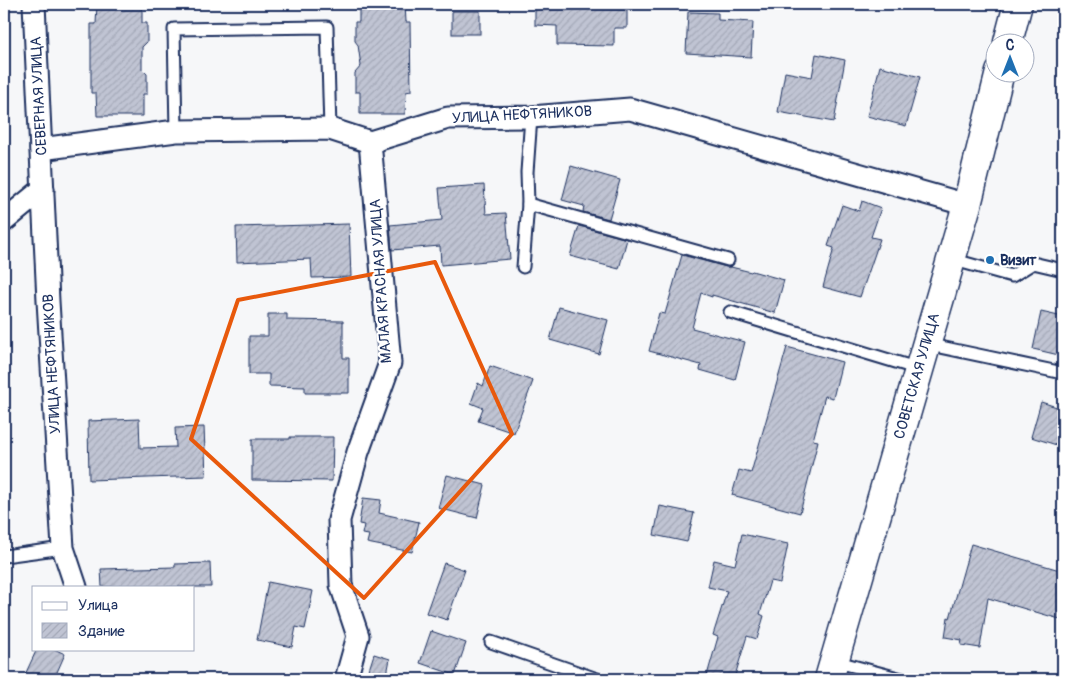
<svg xmlns="http://www.w3.org/2000/svg" width="1067" height="683" viewBox="0 0 1067 683" font-family="Pangolin,sans-serif">
<defs>
<pattern id="building-hatch" width="6" height="6" patternUnits="userSpaceOnUse" patternTransform="scale(1.25)"><rect width="6" height="6" fill="#c0c4d3"/><path d="M-1 1l2-2M0 6l6-6M5 7l2-2" fill="none" stroke="#a4a9b8"/></pattern>
</defs>
<rect width="100%" height="100%" fill="#f6f7f9"/>
<filter id="ink" filterUnits="userSpaceOnUse"><feTurbulence type="fractalNoise" baseFrequency=".02" numOctaves="2"/><feDisplacementMap in="SourceGraphic" scale="10" xChannelSelector="R" yChannelSelector="G"/><feConvolveMatrix kernelMatrix="1 2 1 2 8 2 1 2 1" color-interpolation-filters="sRGB"/></filter>
<g filter="url(#ink)">
<g fill="url(#building-hatch)" stroke="#1b2f5e">
<polygon points="97,4 142,4 142,23 147,23 147,42 142,47 142,69 147,74 147,94 143,94 143,116 97,116 96,93 91,93 91,24 96,24"/>
<polygon points="359,4 405,4 406,22 410,22 411,91 406,92 405,114 360,114 360,92 355,92 355,73 361,66 358,45 355,41 355,22 359,22"/>
<polygon points="535,4 559,4 559,7 627,10 627,28 614,28 614,46 557,45 557,26 535,25"/>
<rect x="452" y="11" width="28" height="23"/>
<polygon points="688,12 718,13 718,20 753,22 751,57 686,53"/>
<polygon points="816,54 845,60 834,122 778,112 785,72 812,77"/>
<polygon points="880,66 920,77 906,126 867,116"/>
<polygon points="571,166 620,180 609,219 583,212 584,206 562,200"/>
<polygon points="484,185 486,214 506,213 510,259 441,265 440,246 392,250 390,225 442,220 439,188"/>
<polygon points="862,201 881,208 871,237 880,239 860,297 823,287 834,248 828,246 842,205 859,211"/>
<polygon points="349,224 351,277 312,278 311,259 237,262 236,227"/>
<polygon points="579,226 627,239 619,269 570,256"/>
<polygon points="682,255 726,267 731,267 751,272 752,271 784,280 775,313 712,295 712,297 701,293 692,328 745,342 735,380 700,370 701,365 649,351 659,313 665,314"/>
<polygon points="559,307 608,320 599,354 550,340"/>
<polygon points="1041,312 1063,317 1063,356 1033,349"/>
<polygon points="268,314 287,314 287,320 343,321 343,358 349,358 349,393 305,393 305,387 269,386 269,374 249,374 249,336 268,336"/>
<polygon points="787,347 842,362 833,398 825,396 813,440 818,441 800,513 732,495 739,470 751,473"/>
<polygon points="490,366 533,381 514,433 478,421 483,408 471,403 478,383 483,386"/>
<polygon points="1041,402 1063,409 1063,447 1031,437"/>
<polygon points="139,419 140,448 176,447 175,428 204,427 206,476 89,480 88,421"/>
<polygon points="290,437 333,437 332,481 252,480 252,439 290,439"/>
<polygon points="447,475 485,485 477,518 438,508"/>
<polygon points="363,498 381,500 379,513 419,522 412,552 367,543 369,535 362,534 364,525 359,524"/>
<polygon points="660,506 694,513 687,542 654,535"/>
<polygon points="742,534 788,544 780,583 770,581 760,614 764,616 757,639 747,636 734,679 706,679 718,637 713,635 727,591 708,587 714,560 735,565"/>
<polygon points="971,544 1063,571 1063,620 988,598 980,648 961,645 962,640 945,637 948,617 950,618"/>
<polygon points="210,563 211,587 102,587 101,569 175,567 175,564"/>
<polygon points="444,563 465,570 447,620 426,613"/>
<polygon points="268,582 313,591 305,629 296,627 292,647 257,640"/>
<polygon points="431,631 466,643 455,675 420,663"/>
<polygon points="37,649 54,649 65,654 54,679 23,679"/>
<polygon points="374,654 390,659 386,679 366,679"/>
</g>
<g fill="none" stroke-linecap="round" stroke-linejoin="round">
<defs>
<g id="service">
<polyline points="531,117 527,172 528,204 728,260"/>
<polyline points="176,131 174,29 327,27 330,129"/>
<polyline points="951,259 1012,276 1033,263 1063,270"/>
<polyline points="523,267 528,204"/>
<polyline points="730,312 919,369"/>
<polyline points="926,344 1063,373"/>
<polyline points="4,556 63,548"/>
<polyline points="491,642 597,679"/>
<polyline points="834,661 902,679"/>
</g>
<g id="minor">
<polyline points="34,4 48,301 63,548 76,587"/>
<polyline points="41,149 176,131 330,129 370,142 448,118 531,117 630,109 967,205"/>
<polyline points="4,221 43,189"/>
<polyline points="346,679 358,636 341,585 339,520 358,452 390,363 370,142"/>
</g>
<g id="tertiary">
<polyline points="1008,42 1018,4"/>
<polyline points="829,679 967,205 1000,72"/>
</g>
</defs>
<use href="#service" stroke="#1b2f5e" stroke-width="15"/>
<use href="#minor" stroke="#1b2f5e" stroke-width="25"/>
<use href="#tertiary" stroke="#1b2f5e" stroke-width="31"/>
<use href="#service" stroke="#fff" stroke-width="11"/>
<use href="#minor" stroke="#fff" stroke-width="21"/>
<use href="#tertiary" stroke="#fff" stroke-width="28"/>
</g>
</g>
<path fill="none" stroke="#e8590c" stroke-width="4" stroke-linejoin="round" d="M435 262 512 434 364 598 191 439 238 300Z"/>
<circle fill="#1f6fb2" stroke="#fff" stroke-width="2" cx="990" cy="260" r="5"/>
<g text-anchor="middle" dominant-baseline="central" stroke-width="4.5" stroke-linejoin="round" paint-order="stroke">
<g font-size="15" fill="#1b2f5e" stroke="#fff">
<text transform="translate(39 96) rotate(-93)">СЕВЕРНАЯ УЛИЦА</text>
<text transform="translate(522 115) rotate(-3)">УЛИЦА НЕФТЯНИКОВ</text>
<text transform="translate(381 281) rotate(-94)">МАЛАЯ КРАСНАЯ УЛИЦА</text>
<text transform="translate(52 364) rotate(-93)">УЛИЦА НЕФТЯНИКОВ</text>
<text transform="translate(917 376) rotate(-74)">СОВЕТСКАЯ УЛИЦА</text>
</g>
<g font-size="15" font-weight="bold" fill="#1b2f5e" stroke="#fff" text-anchor="start">
<text x="1000" y="260">Визит</text>
</g>
</g>
<rect width="1067" height="683" fill="none" stroke="#fff" stroke-width="20"/>
<rect x="10" y="10" width="1047" height="663" fill="none" stroke="#1b2f5e" stroke-width="2" filter="url(#ink)"/>
<rect x="32" y="586" width="162" height="65" fill="#ffffff" stroke="#a4acbf"/>
<rect x="42" y="602" width="25" height="8" fill="#ffffff" stroke="#a4acbf"/>
<text x="78" y="610" font-size="15" fill="#1b2f5e">Улица</text>
<rect x="42" y="623" width="25" height="15" fill="url(#building-hatch)" stroke="#a4acbf"/>
<text x="78" y="636" font-size="15" fill="#1b2f5e">Здание</text>
<g transform="translate(1010 58)"><circle r="24" fill="#ffffff" stroke="#a4acbf"/>
<path d="M0-4L9 19L0 12L-9 19Z" fill="#1f6fb2"/>
<text y="-8" font-size="14" font-weight="bold" text-anchor="middle" fill="#1b2f5e">С</text>
</g>
</svg>
